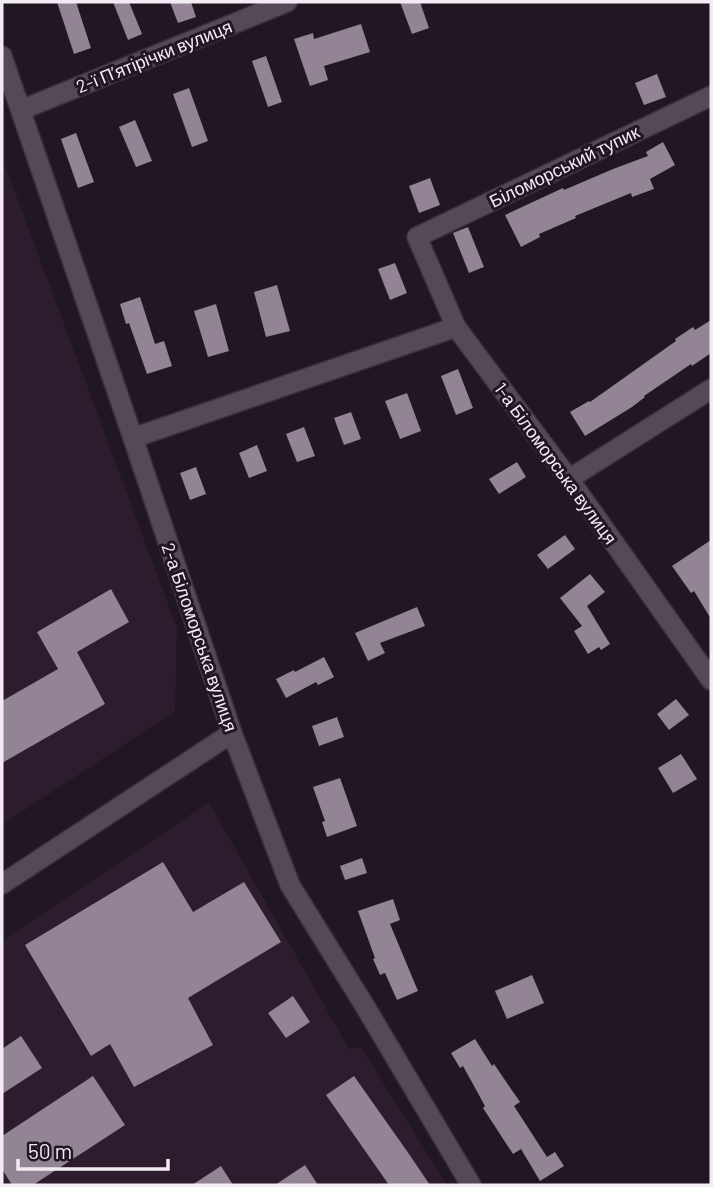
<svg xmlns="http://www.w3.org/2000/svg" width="713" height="1187" viewBox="0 0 713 1187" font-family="Barlow,sans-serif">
<rect width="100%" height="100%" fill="#211723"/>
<g fill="#2c1c2e">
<polygon points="2,157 177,628 175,711 2,825"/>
<polygon points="209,802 349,1049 361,1047 447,1185 2,1185 2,941"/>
</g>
<g fill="#928494">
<polygon points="57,2 76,2 91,48 74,54"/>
<polygon points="113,2 129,2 142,34 128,40"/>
<polygon points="170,2 191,2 196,17 178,23"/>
<polygon points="400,2 420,2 429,28 412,34"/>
<polygon points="361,24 370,52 324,66 328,80 310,86 294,39 313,33 314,39"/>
<polygon points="266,56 282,102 268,107 252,61"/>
<polygon points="657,74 666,97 644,105 635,83"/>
<polygon points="189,88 208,141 192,147 173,94"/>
<polygon points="135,120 152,161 136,167 119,127"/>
<polygon points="76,133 94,182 78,188 61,139"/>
<polygon points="663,142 675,165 650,179 654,189 632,197 631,193 575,216 576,218 539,234 540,237 521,247 505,215 563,188 564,190 613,169 648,156 646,152"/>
<polygon points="430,178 440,205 419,213 409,186"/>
<polygon points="468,227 484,267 469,273 453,233"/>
<polygon points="395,263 407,293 390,300 378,269"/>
<polygon points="277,285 290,331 266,337 254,292"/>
<polygon points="140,297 155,344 164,341 172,366 147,374 129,323 126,324 120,304"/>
<polygon points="216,304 229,351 208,357 194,311"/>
<polygon points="711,320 711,353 692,366 691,364 644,396 645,397 632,407 585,436 570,412 589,401 590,402 676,341 675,339 693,327 695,330"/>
<polygon points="458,369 473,408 456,415 441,376"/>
<polygon points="407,393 421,431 400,439 385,401"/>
<polygon points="351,412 361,439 344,445 334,418"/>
<polygon points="304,427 315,456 297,462 286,434"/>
<polygon points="257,445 267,471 249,478 239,453"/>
<polygon points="517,462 526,477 499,494 489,479"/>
<polygon points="196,467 206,494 190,500 180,473"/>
<polygon points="565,535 575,549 548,569 537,555"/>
<polygon points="711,540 711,619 694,591 691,593 672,566"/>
<polygon points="590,574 605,592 587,606 610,644 601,650 599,647 588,654 574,631 582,626 560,598"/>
<polygon points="111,589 129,622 77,652 105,704 2,763 2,701 58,669 37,632"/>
<polygon points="417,607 425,626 380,643 385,653 368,661 355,633"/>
<polygon points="324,657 334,677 318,685 316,682 286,698 276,679 294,670 295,672"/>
<polygon points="676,699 689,715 669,730 657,714"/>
<polygon points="337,717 344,737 319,746 312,726"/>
<polygon points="681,754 697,779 673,793 658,768"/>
<polygon points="340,778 357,826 327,837 322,822 325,821 313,787"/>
<polygon points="362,858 367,873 345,880 340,866"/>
<polygon points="163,862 193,912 244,882 281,942 188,998 213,1045 134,1087 110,1044 91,1056 25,945"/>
<polygon points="393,899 400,920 390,924 418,991 397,1000 385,973 380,975 373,959 375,958 358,911"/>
<polygon points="532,975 544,1003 507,1019 495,991"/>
<polygon points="293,996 310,1022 286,1038 268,1013"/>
<polygon points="21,1036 42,1068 2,1094 2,1049"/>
<polygon points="475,1039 492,1066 494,1064 520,1102 514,1106 547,1157 555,1152 564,1166 540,1181 521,1149 513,1154 483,1108 485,1106 463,1066 460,1068 451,1053"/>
<polygon points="93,1076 125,1125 33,1185 12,1185 2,1169 2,1136"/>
<polygon points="354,1076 409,1154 430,1185 389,1185 326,1095"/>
<polygon points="305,1165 318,1185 275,1185"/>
<polygon points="221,1166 233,1185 192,1185"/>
</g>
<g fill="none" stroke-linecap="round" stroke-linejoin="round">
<defs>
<g id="minor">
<polyline points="2,56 133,438 232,733 290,885 366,1008 471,1185"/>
<polyline points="711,96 417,237 456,327 569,479 711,680"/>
<polyline points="21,110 287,2"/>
<polyline points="133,438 456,327"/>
<polyline points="569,479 711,389"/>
<polyline points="2,884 232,733"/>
</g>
</defs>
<use href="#minor" stroke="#39313a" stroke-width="22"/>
<use href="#minor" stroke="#554957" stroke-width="19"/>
</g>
<g text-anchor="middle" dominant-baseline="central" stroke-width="6" stroke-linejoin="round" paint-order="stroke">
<g font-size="18" fill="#f3ebf4" stroke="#211723">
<text transform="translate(154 56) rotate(-22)">2-ї П’ятірічки вулиця</text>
<text transform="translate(564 166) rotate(-26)">Біломорський тупик</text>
<text transform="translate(556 463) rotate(54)">1-а Біломорська вулиця</text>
<text transform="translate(200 637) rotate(71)">2-а Біломорська вулиця</text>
</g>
</g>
<rect width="713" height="1187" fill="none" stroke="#f3ebf4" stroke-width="7"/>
<path d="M18 1159v10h150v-10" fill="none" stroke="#f3ebf4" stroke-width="3.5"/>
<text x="28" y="1159" font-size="21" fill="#f3ebf4" stroke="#211723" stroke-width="5" paint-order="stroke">50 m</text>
</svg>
